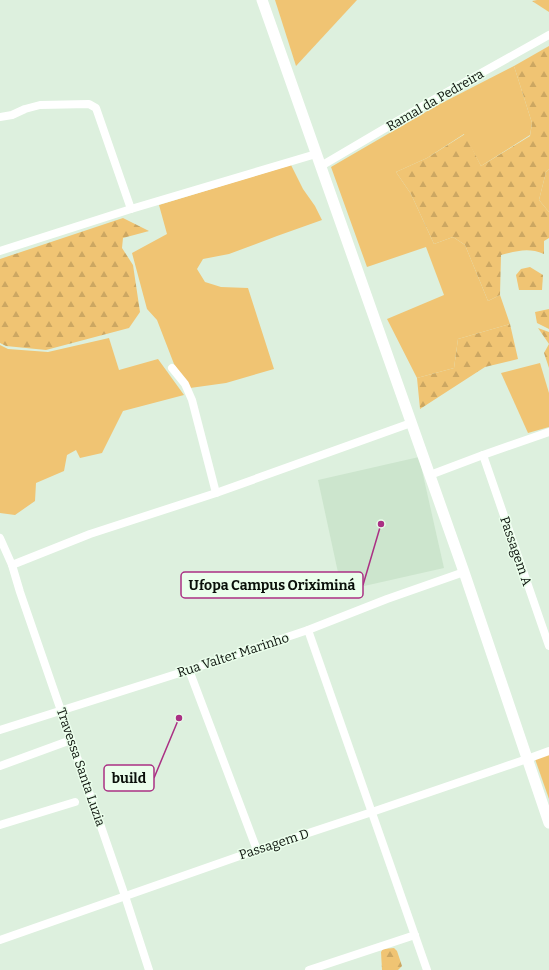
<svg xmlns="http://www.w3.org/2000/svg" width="549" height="970" viewBox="0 0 549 970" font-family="Bitter,serif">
<defs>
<pattern id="forest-firs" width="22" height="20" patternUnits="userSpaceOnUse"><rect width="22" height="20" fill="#f0c473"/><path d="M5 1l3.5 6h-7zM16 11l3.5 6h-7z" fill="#cca762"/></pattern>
</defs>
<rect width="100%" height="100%" fill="#ddf0de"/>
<polygon fill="#cce5cd" points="419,457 444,568 342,591 318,480"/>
<g fill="#f0c473">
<polygon points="275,0 357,0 296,66"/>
<polygon points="514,66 532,123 530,135 481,166 464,134 427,158 396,172 411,194 434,244 453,237 465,245 488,301 500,295 510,324 458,339 454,368 417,378 387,319 444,295 426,247 367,267 331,167 436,106"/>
<polygon points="291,165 303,189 315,206 322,220 277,236 229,254 203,259 197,269 205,282 221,287 248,288 274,369 226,383 190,388 174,364 157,320 147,309 132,253 167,234 159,205"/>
<polygon points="549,169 549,212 539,200 546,172"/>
<polygon points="109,338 119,370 158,359 184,395 123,411 102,453 80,458 76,450 67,455 64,471 36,483 35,501 15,515 0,513 0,345 8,349 48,352"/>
<polygon points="540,363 549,393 549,427 528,433 501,373"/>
<polygon points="549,754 549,799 535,759"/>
</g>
<g fill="url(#forest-firs)">
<polygon points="537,0 549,0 549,12 532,1"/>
<path d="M549 46V169L546 172 539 200 549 212V238L544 241V254C528 247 517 251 501 255L500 295 488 301 465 245 453 237 434 244 411 194 396 172 427 158 465 134 481 166 530 136 532 123 514 66Z"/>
<polygon points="123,218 149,231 123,238 122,248 133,265 140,312 129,328 46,350 6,346 0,343 0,259"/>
<polygon points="530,267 543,275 542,290 519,290 516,275 521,269"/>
<polygon points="549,309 549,329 537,323 535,312"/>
<polygon points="510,324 518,359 485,367 420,409 417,378 454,368 458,339"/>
<polygon points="538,328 549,332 549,368 544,353 549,344"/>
<polygon points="394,948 397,951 402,966 398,970 382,970 381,952 383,949"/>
</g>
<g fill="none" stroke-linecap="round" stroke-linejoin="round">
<g stroke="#fff" stroke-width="8">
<polyline points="0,117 12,115 25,109 40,105 89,104 96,108 131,209"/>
<polyline points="321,166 433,100 549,35"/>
<polyline points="0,251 131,209 316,154"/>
<polyline points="172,368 185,384 192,400 216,493"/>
<polyline points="483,455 549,646"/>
<polyline points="430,475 483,455 549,432"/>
<polyline points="0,538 12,565 20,592 125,896 149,970"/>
<polyline points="12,565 90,534 216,493 411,423"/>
<path d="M308 630C348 743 387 857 427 970"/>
<polyline points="189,670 257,850"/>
<polyline points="0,730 189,670 308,630 387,599 464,572"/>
<polyline points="0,766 71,740"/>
<polyline points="0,825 75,802"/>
<polyline points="0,940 257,850 372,812 527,759 549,751"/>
<polyline points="309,970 415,935"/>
</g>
<polyline stroke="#fff" stroke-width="11" points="262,0 464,572 549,823"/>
</g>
<g text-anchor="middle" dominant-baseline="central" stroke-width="3" stroke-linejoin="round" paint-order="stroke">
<g font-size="13" fill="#0a100a" stroke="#eafeeb">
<text transform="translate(435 100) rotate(-30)">Ramal da Pedreira</text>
<text transform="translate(516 551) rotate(71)">Passagem A</text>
<text transform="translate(233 655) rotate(-18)">Rua Valter Marinho</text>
<text transform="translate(81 767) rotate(71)">Travessa Santa Luzia</text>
<text transform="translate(274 844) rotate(-18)">Passagem D</text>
</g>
</g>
<path fill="none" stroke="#aa3084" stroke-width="1.5" d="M381 524L363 585M179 718L154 778"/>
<g fill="#aa3084" stroke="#eafeeb" stroke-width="1.5">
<circle cx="381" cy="524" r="4"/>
<circle cx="179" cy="718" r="4"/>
</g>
<g fill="#eafeeb" stroke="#aa3084" stroke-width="1.5">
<rect x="181" y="572" width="182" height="26" rx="4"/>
<rect x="104" y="765" width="50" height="26" rx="4"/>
</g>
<g font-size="14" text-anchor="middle" font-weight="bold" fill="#0a100a">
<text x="272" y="590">Ufopa Campus Oriximiná</text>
<text x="129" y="783">build</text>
</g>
</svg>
